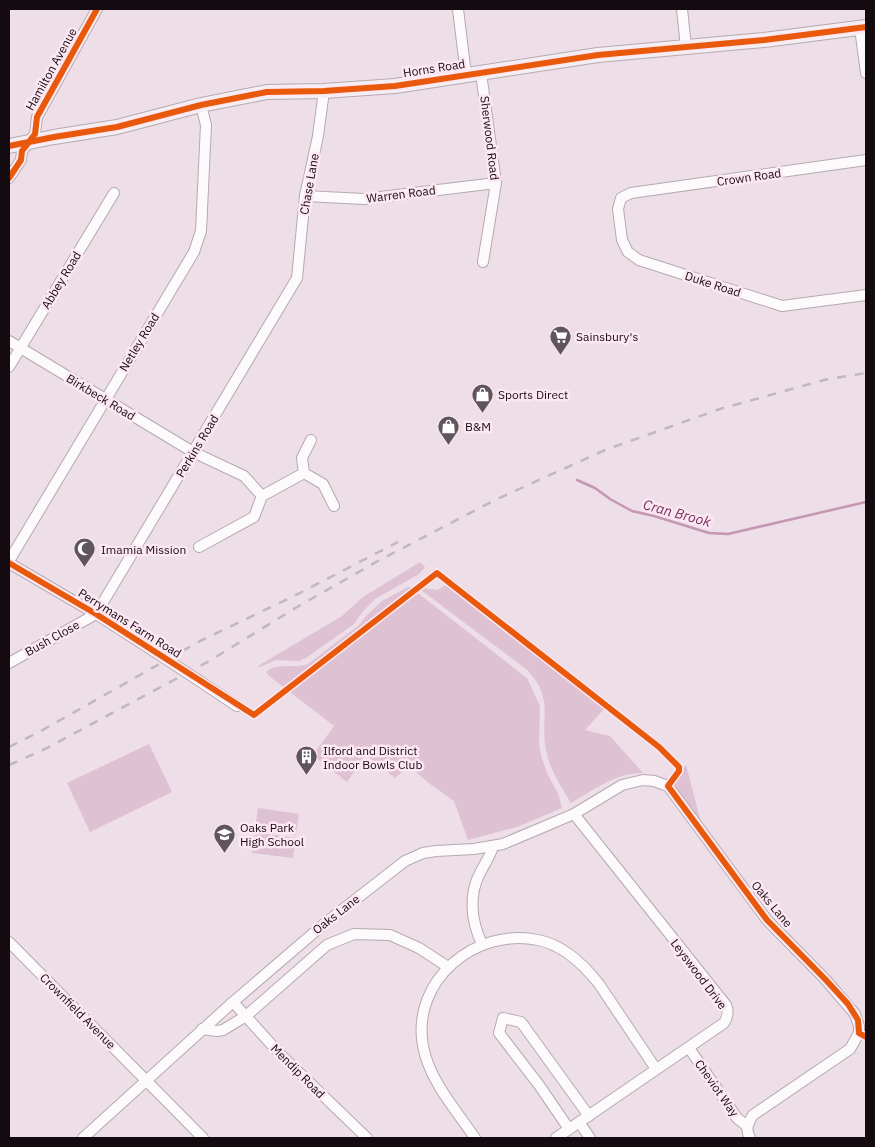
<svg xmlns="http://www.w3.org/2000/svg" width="875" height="1147" viewBox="0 0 875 1147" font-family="'IBM Plex Sans',sans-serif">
<rect width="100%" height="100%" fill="#eddee7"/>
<g fill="#dec2d3">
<polygon points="420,562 425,567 419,574 375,599 363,611 354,624 306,658 299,661 276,660 260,667 258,666 342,616 363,597"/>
<path d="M448 584 605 708 585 730 610 736 643 773C615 773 594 790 571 803 562 788 551 772 547 754 538 720 557 700 526 669L417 587 437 590Z"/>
<path d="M408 587H410L527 678 540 706 539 745 542 759 548 775 558 793 562 808 517 827 468 840 454 801 430 784 409 766 395 778 366 755 347 782 313 755 334 726 269 676 266 672C276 662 295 669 308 664L358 626 367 615 382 601Z"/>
<polygon points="149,744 172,792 90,832 67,783"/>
<polygon points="686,765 701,822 672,783"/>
<polygon points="258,808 299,814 296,835 255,829"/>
<polygon points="255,832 296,838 293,858 252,853"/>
</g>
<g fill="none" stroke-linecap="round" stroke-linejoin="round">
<polyline stroke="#c497b2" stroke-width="2.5" points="577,480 595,488 610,499 632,511 654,516 709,533 728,534 866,502"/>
<defs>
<g id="street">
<polyline points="458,9 466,75"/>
<polyline points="682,9 686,47"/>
<polyline points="860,28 866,73"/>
<polyline points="481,73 496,183 483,262"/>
<polyline points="866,160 631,193 621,198 618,209 622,240 628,252 639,260 782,306 866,295"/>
<polyline points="9,178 21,160 22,151 35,134 37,117 97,9"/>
<polyline points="305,196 364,199 496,183"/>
<polyline points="9,341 193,452 244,476 262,496 254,517 199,547"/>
<polyline points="9,367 114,193"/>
<polyline points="304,473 302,458 311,440"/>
<polyline points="262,496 304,473 323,484 334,506"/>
<polyline points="9,561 194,252 201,231 206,125 201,105"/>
<polyline points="9,563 96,614 149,648"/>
<polyline points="9,663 96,614 297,278 305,196 318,136 324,91"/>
<polyline points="198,680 237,706"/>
<polyline points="9,942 203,1138"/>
<path d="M482 944C471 921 468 894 481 871 485 863 491 855 493 846"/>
<polyline points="233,1002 280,1054 367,1138"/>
<polyline points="202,1029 217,1031 223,1030 246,1016 327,945 354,934 390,935 419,948 448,967"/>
<polyline points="689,1048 737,1118 747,1126"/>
<polyline points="579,1122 590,1138"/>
<polyline points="569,1129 539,1085 499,1033 503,1018 521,1022 589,1116"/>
<path d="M83 1138 233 1002 324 924 405 861 423 853 436 851 474 849 503 844 574 814 622 785 643 780 654 781 668 786 767 920 825 979 855 1014 859 1026V1033L850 1049 753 1115C748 1123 745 1130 750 1138"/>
<path d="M475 1138C456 1110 429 1080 423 1046 411 980 476 927 538 940 564 945 584 965 599 984L656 1069"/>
<path d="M556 1138 724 1023C728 1017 729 1012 726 1005L574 814"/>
</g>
<polyline id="secondary" points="9,146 54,137 117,127 201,105 267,92 324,91 395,86 598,55 764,40 866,27"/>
</defs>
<use href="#street" stroke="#b5aab1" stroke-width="12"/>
<use href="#secondary" stroke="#b5aab1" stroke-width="16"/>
<use href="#street" stroke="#fcfafb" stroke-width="10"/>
<use href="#secondary" stroke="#f5eff3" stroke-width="14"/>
<g stroke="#bebabc" stroke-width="2.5" stroke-dasharray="9 9" stroke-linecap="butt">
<polyline points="9,747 41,731 200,641 294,596 398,542"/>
<polyline points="9,765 45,749 211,660 297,607 378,561 495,500 605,450 720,409 824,380 866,373"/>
</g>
<defs>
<polyline id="street-bridge" points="149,648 198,680"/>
</defs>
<use href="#street-bridge" stroke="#b5aab1" stroke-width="12" stroke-linecap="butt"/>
<use href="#street-bridge" stroke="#fcfafb" stroke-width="10"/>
<defs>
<g id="cycleway">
<polyline points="9,146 54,137 117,127 201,105 267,92 324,91 395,86 598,55 764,40 866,27"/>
<polyline points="9,178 21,160 22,151 35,134 37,117 97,9"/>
<polyline points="9,563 96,614 254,715 437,573 659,747 679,767 679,771 668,786 767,920 825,979 848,1004 858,1020 859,1033 866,1037"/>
</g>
</defs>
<use href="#cycleway" stroke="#fde7f3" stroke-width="9"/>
<use href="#cycleway" stroke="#e8590c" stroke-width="6"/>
</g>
<defs>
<symbol id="supermarket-pin" viewBox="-11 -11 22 30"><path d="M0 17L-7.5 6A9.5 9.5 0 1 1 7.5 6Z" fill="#60555b" stroke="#fde7f3"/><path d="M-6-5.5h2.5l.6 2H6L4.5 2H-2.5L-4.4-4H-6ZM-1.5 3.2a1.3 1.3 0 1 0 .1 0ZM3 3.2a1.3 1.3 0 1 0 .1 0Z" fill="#fff"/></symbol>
<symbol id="shop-pin" viewBox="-11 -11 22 30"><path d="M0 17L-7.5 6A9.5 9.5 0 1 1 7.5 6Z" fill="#60555b" stroke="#fde7f3"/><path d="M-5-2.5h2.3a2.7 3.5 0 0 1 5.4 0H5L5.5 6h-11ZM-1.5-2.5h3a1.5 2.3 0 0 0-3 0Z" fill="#fff"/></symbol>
<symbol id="mosque-pin" viewBox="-11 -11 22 30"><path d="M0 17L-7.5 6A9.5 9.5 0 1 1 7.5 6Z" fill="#60555b" stroke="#fde7f3"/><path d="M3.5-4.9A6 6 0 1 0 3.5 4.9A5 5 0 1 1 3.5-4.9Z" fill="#fff"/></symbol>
<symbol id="building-pin" viewBox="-11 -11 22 30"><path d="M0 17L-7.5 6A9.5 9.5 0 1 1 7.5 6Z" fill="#60555b" stroke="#fde7f3"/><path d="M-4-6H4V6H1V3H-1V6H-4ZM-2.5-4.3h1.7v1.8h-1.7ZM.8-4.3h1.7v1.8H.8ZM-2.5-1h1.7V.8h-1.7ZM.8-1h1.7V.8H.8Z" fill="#fff"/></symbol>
<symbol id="school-pin" viewBox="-11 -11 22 30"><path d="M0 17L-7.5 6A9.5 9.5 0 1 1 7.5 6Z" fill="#60555b" stroke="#fde7f3"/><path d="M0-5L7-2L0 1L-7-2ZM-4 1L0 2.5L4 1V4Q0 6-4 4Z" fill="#fff"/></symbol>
</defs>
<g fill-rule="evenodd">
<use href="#supermarket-pin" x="548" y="324" width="25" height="34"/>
<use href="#shop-pin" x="470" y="382" width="25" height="34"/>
<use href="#shop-pin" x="436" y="414" width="25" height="34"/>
<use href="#mosque-pin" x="72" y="536" width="25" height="34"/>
<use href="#building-pin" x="294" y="744" width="25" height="34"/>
<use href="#school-pin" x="212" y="822" width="25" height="34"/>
</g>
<g text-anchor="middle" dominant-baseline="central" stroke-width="5" stroke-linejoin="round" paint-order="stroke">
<g font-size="12" fill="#140b10" stroke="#fde7f3">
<text transform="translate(434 68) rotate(-9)">Horns Road</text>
<text transform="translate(51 69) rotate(-61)">Hamilton Avenue</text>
<text transform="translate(490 138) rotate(83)">Sherwood Road</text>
<text transform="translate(749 177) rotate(-8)">Crown Road</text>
<text transform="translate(309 184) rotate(-80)">Chase Lane</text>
<text transform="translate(401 194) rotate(-7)">Warren Road</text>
<text transform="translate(61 280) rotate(-59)">Abbey Road</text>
<text transform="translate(713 284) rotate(18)">Duke Road</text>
<text transform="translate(139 342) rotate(-59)">Netley Road</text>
<text transform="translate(101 397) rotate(31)">Birkbeck Road</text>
<text transform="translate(197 446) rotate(-59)">Perkins Road</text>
<text transform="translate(130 623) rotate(32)">Perrymans Farm Road</text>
<text transform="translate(52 638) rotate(-29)">Bush Close</text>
<text transform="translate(772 904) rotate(50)">Oaks Lane</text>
<text transform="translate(336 914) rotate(-38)">Oaks Lane</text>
<text transform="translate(699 974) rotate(53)">Leyswood Drive</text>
<text transform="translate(78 1011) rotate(45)">Crownfield Avenue</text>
<text transform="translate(298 1071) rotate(45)">Mendip Road</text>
<text transform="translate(717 1088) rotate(55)">Cheviot Way</text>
</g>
<g font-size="12" fill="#140b10" stroke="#fde7f3" text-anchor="start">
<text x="576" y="336">Sainsbury's</text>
<text x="498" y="394">Sports Direct</text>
<text x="465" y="426">B&amp;M</text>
<text x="101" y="549">Imamia Mission</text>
<text x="323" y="750">Ilford and District<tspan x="323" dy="14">Indoor Bowls Club</tspan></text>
<text x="240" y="827">Oaks Park<tspan x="240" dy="14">High School</tspan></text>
</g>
<g font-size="14" font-style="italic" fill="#742c5d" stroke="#fde7f3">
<text transform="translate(677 513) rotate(15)">Cran Brook</text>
</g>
</g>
<rect width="875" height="1147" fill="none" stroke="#140b10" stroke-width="20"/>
</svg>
